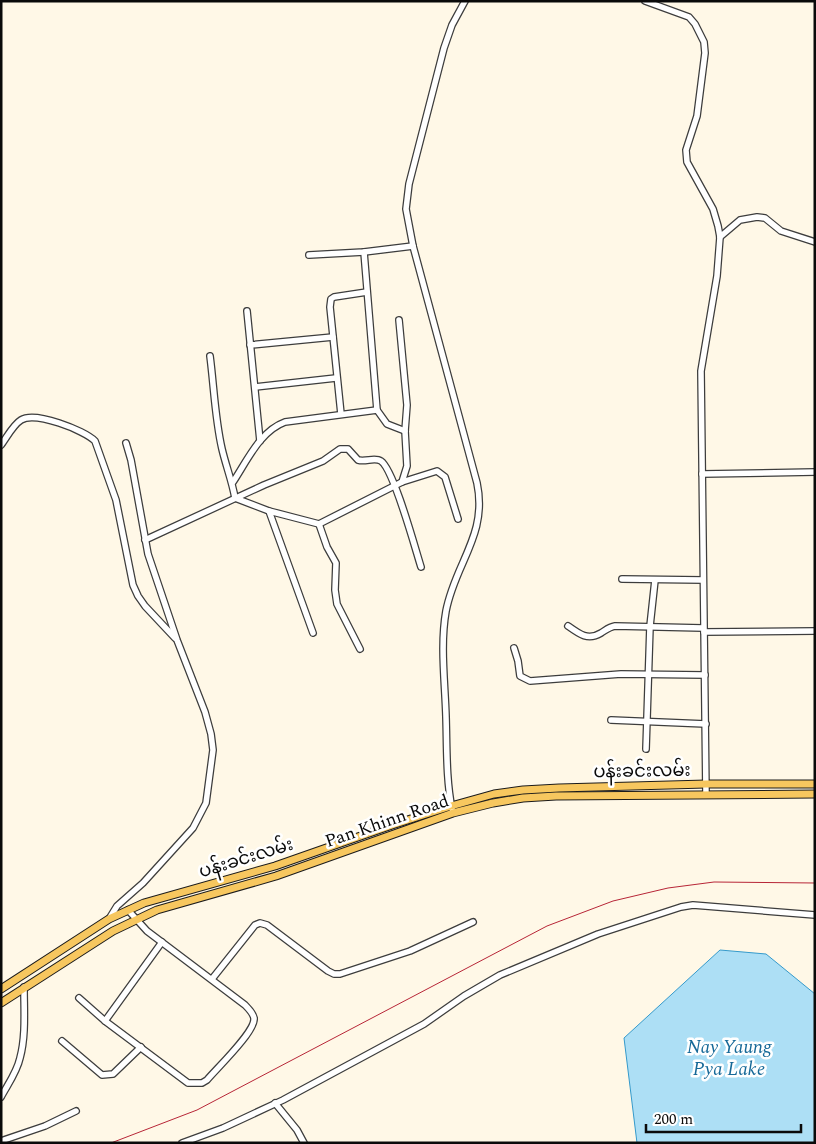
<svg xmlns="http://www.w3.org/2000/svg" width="816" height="1144" viewBox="0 0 816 1144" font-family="Spectral,'Noto Sans Myanmar',serif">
<rect width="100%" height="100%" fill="#fff8e7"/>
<polygon fill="#addff5" stroke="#359acb" points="720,950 766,954 815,994 815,1143 637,1143 624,1038"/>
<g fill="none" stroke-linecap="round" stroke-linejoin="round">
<defs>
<g id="minor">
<polyline points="645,1 689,17 695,24 704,42 705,53 697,116 686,150 687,162 713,209 718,226 720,237 717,276 701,371 706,795"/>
<polyline points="720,237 740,220 757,217 765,218 781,231 815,242"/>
<polyline points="364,252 377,410"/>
<polyline points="309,255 364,252 413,246"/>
<polyline points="247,311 260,441"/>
<polyline points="399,320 407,405 405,431 407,466 402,482"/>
<polyline points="250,345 333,337"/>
<path d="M210 356C214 387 215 419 222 449 226 466 232 481 235 498L269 511 319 524 402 482 437 471 445 477 458 519"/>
<polyline points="255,387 336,378"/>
<polyline points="341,414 330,307 331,299 334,297 367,292"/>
<path d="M1 445C7 437 13 425 21 420 35 411 84 430 95 441L116 500 133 585 138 596 145 606 175 638"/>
<polyline points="702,474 815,472"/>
<path d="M233 482C247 461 260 431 285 422L377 410 387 424 405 431"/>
<polyline points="269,511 313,633"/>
<polyline points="319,524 327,547 336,563 335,590 337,604 360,649"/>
<path d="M145 540 264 485 323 461 340 449H348L358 460C366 462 375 457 381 461 394 470 415 548 421 567"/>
<polyline points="622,579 703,580"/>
<path d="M568 626C579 634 588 641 601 633 606 630 609 627 615 626L703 628"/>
<polyline points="704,632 815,631"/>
<polyline points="514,648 518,661 520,676 530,681 621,674 705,675"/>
<polyline points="611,720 706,724"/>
<polyline points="646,749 650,626 655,580"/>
<path d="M452 809C446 779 447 748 446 717 445 682 440 645 446 611 455 563 488 535 477 483L413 246 406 209 409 184 444 48 452 25 465 1"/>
<polyline points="109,919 117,906 143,883 193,828 206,803 213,750 211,734 205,712 177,640 148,554 131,460 126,443"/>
<polyline points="212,979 255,925 260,923 267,925 328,971 334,974 340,974 410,951 473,922"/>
<path d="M79 998 105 1021 188 1083H202L207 1080C217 1068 256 1031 254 1018 253 1013 249 1009 245 1005L147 931 128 910"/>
<polyline points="105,1021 162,942"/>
<polyline points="62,1041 102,1075 113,1074 141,1047"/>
<path d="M1 1097C8 1084 17 1072 20 1058 26 1036 24 1011 24 987"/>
<polyline points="275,1103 297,1130 304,1143"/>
<polyline points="1,1141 45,1126 76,1111"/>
<polyline points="182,1143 223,1128 283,1100 424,1024 464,996 500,975 598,934 681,907 693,905 815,915"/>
</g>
<g id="major">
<polyline points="1,989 109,919 144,903 275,866 392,825 451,806 494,794 523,790 559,788 706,784 815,784"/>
<polyline points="1,1003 113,931 157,910 276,876 453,813 493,803 523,798 556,796 815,794"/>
</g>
</defs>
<use href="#minor" stroke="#3d3d3d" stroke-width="8"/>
<use href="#major" stroke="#1b1b1b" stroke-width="9"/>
<use href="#minor" stroke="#fff" stroke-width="5.5"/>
<use href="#major" stroke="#f7c75f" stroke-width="7"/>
<polyline stroke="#b72537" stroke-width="1" points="111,1143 197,1110 547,926 613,901 668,888 714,882 815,883"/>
</g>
<g text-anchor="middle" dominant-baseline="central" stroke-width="5" stroke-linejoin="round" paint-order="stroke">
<g font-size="18" fill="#0a0a0a" stroke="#fff">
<text transform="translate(642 771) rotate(-1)">ပန်းခင်းလမ်း</text>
<text transform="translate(387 821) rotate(-19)">Pan Khinn Road</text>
<text transform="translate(246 858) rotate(-17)">ပန်းခင်းလမ်း</text>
</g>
<g font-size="19" font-style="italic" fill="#166998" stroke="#fff">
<text x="729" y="1047">Nay Yaung<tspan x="729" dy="22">Pya Lake</tspan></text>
</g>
</g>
<rect width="816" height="1144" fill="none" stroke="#0a0a0a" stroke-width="5"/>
<path d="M646 1124v8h155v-8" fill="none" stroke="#0a0a0a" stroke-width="2.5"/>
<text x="654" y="1124" font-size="15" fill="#0a0a0a" stroke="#ffffff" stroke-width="4" paint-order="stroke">200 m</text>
</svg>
